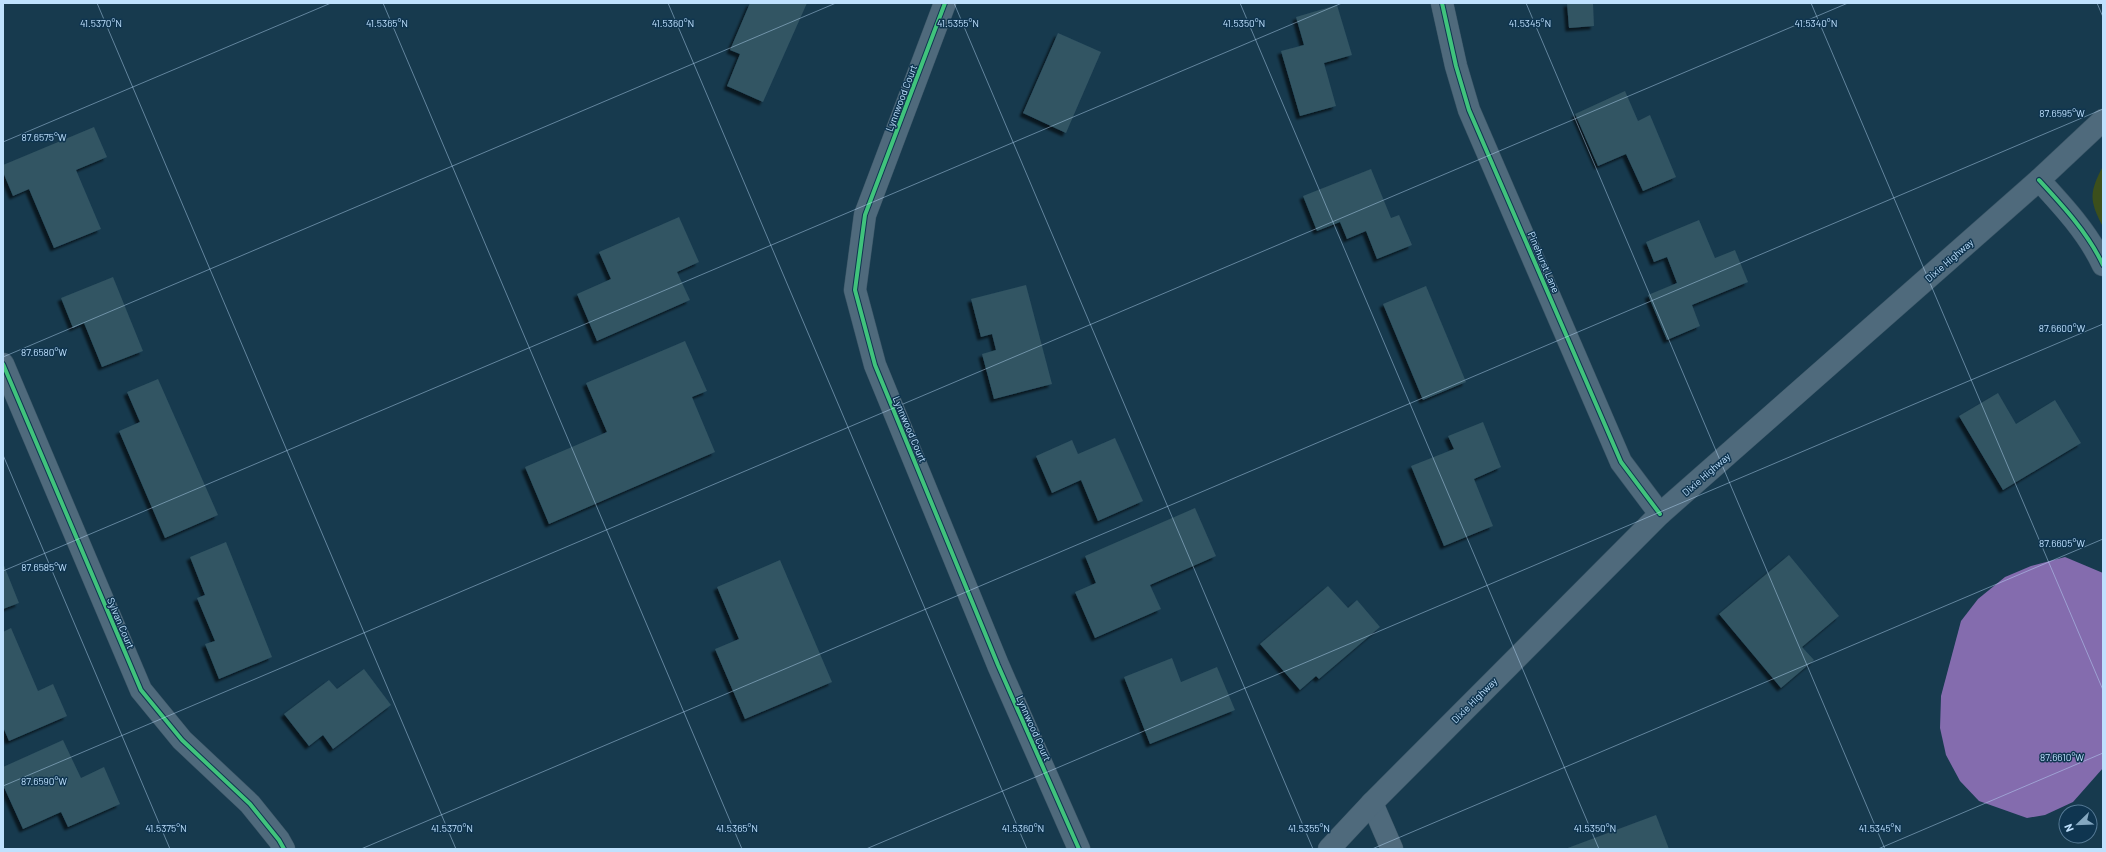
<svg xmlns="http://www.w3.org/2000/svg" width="2106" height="852" viewBox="0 0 2106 852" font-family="Barlow,sans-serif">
<defs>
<filter id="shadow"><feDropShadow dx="-3.5" dy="3.5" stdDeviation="1" flood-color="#0009"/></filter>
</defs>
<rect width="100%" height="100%" fill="#173a4e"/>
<path fill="#3c4f1b" d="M2103 166V227C2089 200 2089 193 2103 166Z"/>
<polygon fill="#846cae" points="2065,557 2103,573 2103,768 2073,802 2045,815 2027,818 1979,801 1960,781 1946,755 1940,728 1941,696 1961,621 1978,599 2005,577 2031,566"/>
<g fill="#315463" filter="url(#shadow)">
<polygon points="750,3 807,3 763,102 727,86 740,54 730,50"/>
<polygon points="1567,3 1593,3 1594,26 1569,28"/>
<polygon points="1337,5 1352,55 1324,63 1336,106 1300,116 1281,51 1304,45 1296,17"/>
<polygon points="1058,33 1101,52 1066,133 1023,113"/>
<polygon points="1625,91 1638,121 1650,115 1676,177 1643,191 1626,154 1598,166 1575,114"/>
<polygon points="94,127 107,157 76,170 101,229 54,248 29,189 13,196 3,172 3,165"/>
<polygon points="1371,169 1391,218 1399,215 1412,245 1377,259 1366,231 1347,239 1340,222 1317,231 1303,196"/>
<polygon points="679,217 699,262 677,272 690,300 597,341 577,294 611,279 599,252"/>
<polygon points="1699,220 1715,258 1735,250 1748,282 1692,305 1700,326 1667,340 1648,295 1677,283 1667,257 1654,262 1646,242"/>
<polygon points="113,277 143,351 102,367 84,323 73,328 61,298"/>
<polygon points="1026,285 1052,384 994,399 982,354 996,350 992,334 981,337 971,299"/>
<polygon points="1426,286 1466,382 1423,400 1383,304"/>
<polygon points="685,341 707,391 692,397 715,452 549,524 525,467 607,432 586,383"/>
<polygon points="158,379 218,515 165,538 119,431 140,422 127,392"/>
<polygon points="1998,393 2016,424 2055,400 2081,443 2003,490 1959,416"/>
<polygon points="1483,422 1501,467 1474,479 1493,526 1444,546 1411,466 1454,449 1448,436"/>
<polygon points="1115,438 1143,501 1098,521 1081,480 1052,493 1036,456 1072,440 1078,454"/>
<polygon points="1195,508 1216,556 1150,585 1161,609 1095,638 1075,592 1096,583 1085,556"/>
<polygon points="226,542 272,657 219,679 205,644 215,641 197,598 205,595 190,557"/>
<polygon points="1789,555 1839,616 1802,647 1814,660 1781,688 1719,614"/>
<polygon points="780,560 832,682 745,719 715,649 739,639 717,587"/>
<polygon points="3,563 19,603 3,609"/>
<polygon points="1328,586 1348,608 1357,600 1380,627 1319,679 1316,676 1300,690 1260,644"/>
<polygon points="11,628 38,691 53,684 67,716 9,741 3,727 3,632"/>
<polygon points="1172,658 1181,682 1217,667 1235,710 1150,744 1124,677"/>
<polygon points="364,669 391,705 333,749 323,735 309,746 284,714 329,680 337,689"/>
<polygon points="63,740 81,778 104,767 120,804 68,827 61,812 23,829 3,785 3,767"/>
<polygon points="1656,815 1669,849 1565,849"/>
</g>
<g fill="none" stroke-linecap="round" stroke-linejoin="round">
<defs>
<g id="minor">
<polyline points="945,3 865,215 855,290 875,365 998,665 1079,849"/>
<polyline points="1442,3 1456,66 1469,110 1621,462 1660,514"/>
<path d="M2039 180C2063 206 2088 233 2103 265"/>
<polyline points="3,364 141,690 182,740 250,804 279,840 284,849"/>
<polyline points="1372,803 1392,849"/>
</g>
<polyline id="secondary" points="1329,849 1372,803 1660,514 2039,180 2103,120"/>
</defs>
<use href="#minor" stroke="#3a5566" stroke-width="23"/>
<use href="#secondary" stroke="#3a5566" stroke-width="23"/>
<use href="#minor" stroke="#4f6a7c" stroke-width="22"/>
<use href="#secondary" stroke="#4f6a7c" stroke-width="22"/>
<defs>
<g id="cycleway">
<polyline points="945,3 865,215 855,290 875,365 998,665 1079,849"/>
<polyline points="1442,3 1456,66 1469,110 1621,462 1660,514"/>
<path d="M2039 180C2063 206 2088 233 2103 265"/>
<polyline points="3,364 141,690 182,740 250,804 279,840 284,849"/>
</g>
</defs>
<use href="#cycleway" stroke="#0f3550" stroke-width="6"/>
<use href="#cycleway" stroke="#40c37c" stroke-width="4"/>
</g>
<path fill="none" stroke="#bfe1fe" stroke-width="1" stroke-opacity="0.45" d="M97 3 456 849M383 3 742 849M668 3 1027 849M954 3 1313 849M1240 3 1599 849M1526 3 1885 849M1811 3 2103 690M2097 3 2103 17M3 142 331 3M3 357 836 3M3 455 170 849M3 571 1342 3M3 786 1848 3M361 849 2103 109M866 849 2103 324M1372 849 2103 539M1878 849 2103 753"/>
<g text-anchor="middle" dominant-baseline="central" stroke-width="3" stroke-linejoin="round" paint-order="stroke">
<g font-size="10" fill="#bfe1fe" stroke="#0f3550">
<text transform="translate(901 98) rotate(-69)">Lynnwood Court</text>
<text transform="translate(1949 260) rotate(-41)">Dixie Highway</text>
<text transform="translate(1544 262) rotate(67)">Pinehurst Lane</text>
<text transform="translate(910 429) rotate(67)">Lynnwood Court</text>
<text transform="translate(1706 474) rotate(-41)">Dixie Highway</text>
<text transform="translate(121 623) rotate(67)">Sylvan Court</text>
<text transform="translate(1474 700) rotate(-45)">Dixie Highway</text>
<text transform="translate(1034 728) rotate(66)">Lynnwood Court</text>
</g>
</g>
<g font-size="10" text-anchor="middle" fill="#bfe1fe" stroke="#0f3550" stroke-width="3" stroke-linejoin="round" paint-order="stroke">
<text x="101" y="27">41.5370°N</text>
<text x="387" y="27">41.5365°N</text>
<text x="673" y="27">41.5360°N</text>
<text x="958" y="27">41.5355°N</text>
<text x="1244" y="27">41.5350°N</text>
<text x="1530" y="27">41.5345°N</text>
<text x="1816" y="27">41.5340°N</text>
<text x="2062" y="117">87.6595°W</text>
<text x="44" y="141">87.6575°W</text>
<text x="2062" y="332">87.6600°W</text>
<text x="44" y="356">87.6580°W</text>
<text x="2062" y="547">87.6605°W</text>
<text x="44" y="571">87.6585°W</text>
<text x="2062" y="761">87.6610°W</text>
<text x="44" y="785">87.6590°W</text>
<text x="166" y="832">41.5375°N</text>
<text x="452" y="832">41.5370°N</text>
<text x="737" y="832">41.5365°N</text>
<text x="1023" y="832">41.5360°N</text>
<text x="1309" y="832">41.5355°N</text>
<text x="1595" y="832">41.5350°N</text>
<text x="1880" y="832">41.5345°N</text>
</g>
<rect width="2106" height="852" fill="none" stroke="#bfe1fe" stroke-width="8"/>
<g transform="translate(2078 824) rotate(247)"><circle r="19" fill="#0f3550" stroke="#557a96"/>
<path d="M0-3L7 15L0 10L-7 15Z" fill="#84a7c0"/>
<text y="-6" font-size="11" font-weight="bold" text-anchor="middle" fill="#bfe1fe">N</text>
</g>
</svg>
